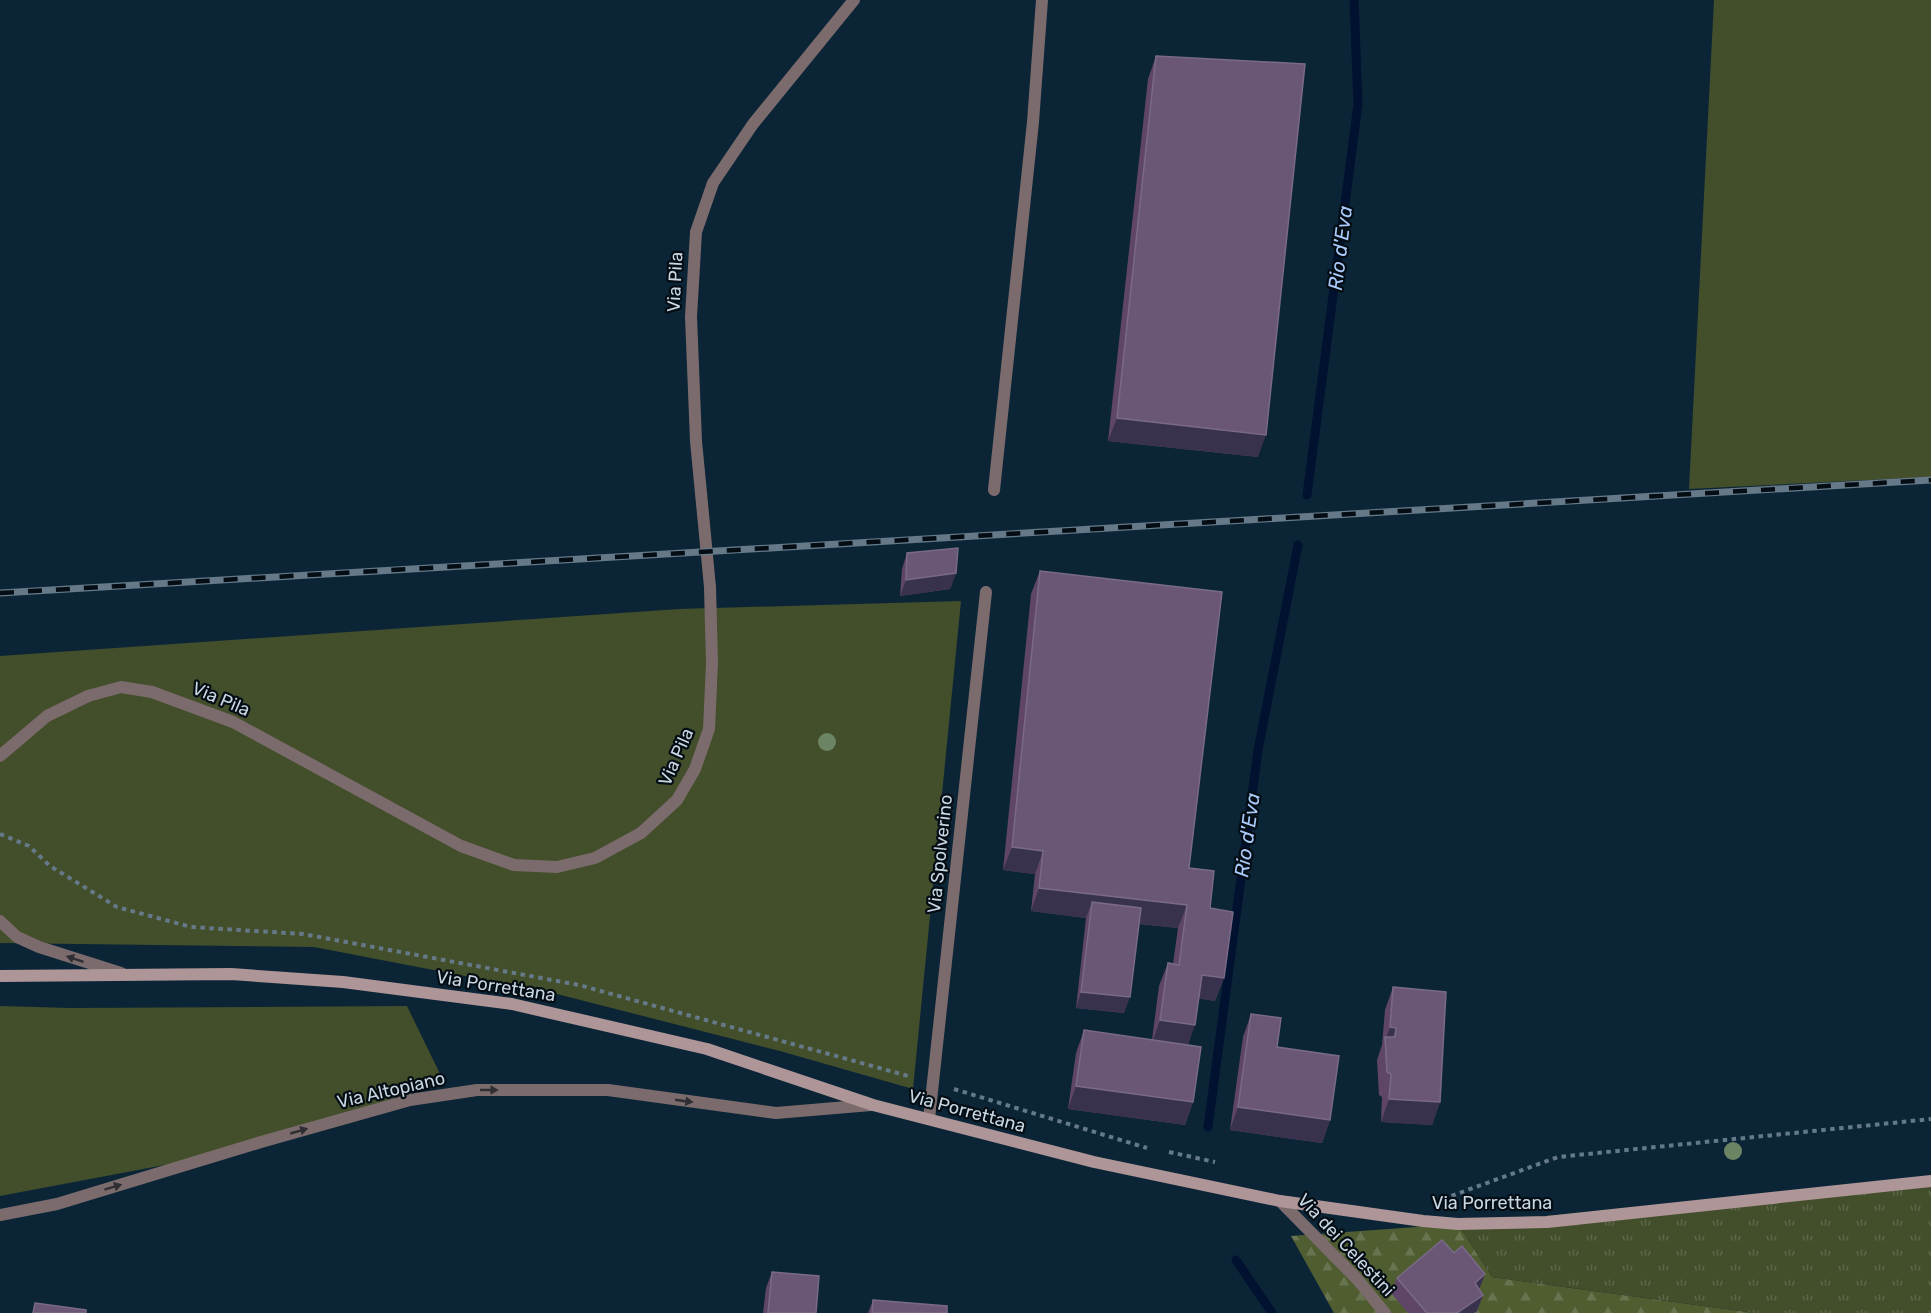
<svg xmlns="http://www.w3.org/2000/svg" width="1931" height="1313" viewBox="0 0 1931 1313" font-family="Rubik,sans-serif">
<defs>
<pattern id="forest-firs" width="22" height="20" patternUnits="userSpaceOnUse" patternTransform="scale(1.5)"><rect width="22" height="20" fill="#505d31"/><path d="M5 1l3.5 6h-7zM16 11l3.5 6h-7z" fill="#68744f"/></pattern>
<pattern id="park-tufts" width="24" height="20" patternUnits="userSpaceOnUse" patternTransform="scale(1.5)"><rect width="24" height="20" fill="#434e2b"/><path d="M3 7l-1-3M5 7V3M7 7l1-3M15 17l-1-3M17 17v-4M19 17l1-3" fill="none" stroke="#5d674a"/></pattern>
</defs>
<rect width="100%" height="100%" fill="#0b2536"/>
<g fill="#434e2b">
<polygon points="1714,0 1931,0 1931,477 1689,489"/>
<polygon points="961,601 913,1089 780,1051 553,993 314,947 0,943 0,656 679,609"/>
<polygon points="0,1006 70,1008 407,1006 444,1082 228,1153 0,1196"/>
</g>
<polygon fill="url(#forest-firs)" points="1458,1224 1492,1277 1755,1313 1334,1313 1291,1236"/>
<polygon fill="url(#park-tufts)" points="1931,1181 1931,1313 1755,1313 1492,1277 1458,1224"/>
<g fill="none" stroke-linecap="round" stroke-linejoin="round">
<g stroke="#011231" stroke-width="9">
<polyline points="1307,495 1358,104 1354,0"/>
<polyline points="1208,1127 1258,750 1298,545"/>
<polyline points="1236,1260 1272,1313"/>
</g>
<g stroke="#657988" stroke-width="4" stroke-dasharray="4.5 4.5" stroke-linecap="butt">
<polyline points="0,834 29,846 50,866 117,907 191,927 303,934 579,985 912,1077"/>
<polyline points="954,1089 1147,1148"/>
<polyline points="1169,1152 1215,1162"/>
<polyline points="1443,1199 1558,1157 1931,1119"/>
</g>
<g stroke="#7b6b6d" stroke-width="12">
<polyline points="994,490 1033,122 1042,0"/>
<polyline points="0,756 47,716 88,696 121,687 152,692 233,722 461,846 514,865 557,867 595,858 641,833 677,800 695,769 709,729 712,663 710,587 696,441 691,317 696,232 713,183 753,124 854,0"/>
<polyline points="0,921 17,937 39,947 121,973"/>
<polyline points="929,1119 986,592"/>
<polyline points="1280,1201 1357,1279 1385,1313"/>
<polyline points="0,1215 57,1204 261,1142 410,1100 477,1090 608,1090 776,1113 871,1105"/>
</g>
<polyline stroke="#ae9597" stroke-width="12" points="0,976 231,974 343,982 512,1004 707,1049 873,1105 1094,1162 1280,1201 1423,1221 1458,1224 1547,1222 1931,1181"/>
<defs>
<polyline id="rail" points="0,593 1931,480"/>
</defs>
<use href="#rail" stroke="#657988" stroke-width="7"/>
<use href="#rail" stroke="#040d14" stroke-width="4.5" stroke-dasharray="14" stroke-linecap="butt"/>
</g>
<g fill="#6c8464">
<circle cx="827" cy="742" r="9"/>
<circle cx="1733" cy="1151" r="9"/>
</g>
<g fill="#5f4668">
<polygon points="1156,56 1258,457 1108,441 1148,79"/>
<polygon points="907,553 956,573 950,589 900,596 902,569"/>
<polygon points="1040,571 1189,868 1210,908 1224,978 1215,1001 1199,998 1188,1045 1193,1102 1185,1125 1068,1109 1076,1053 1084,1030 1152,1040 1159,986 1168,963 1173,964 1178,928 1139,924 1124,1013 1076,1008 1086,918 1031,911 1035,874 1003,870 1031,594"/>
<polygon points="1393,987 1440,1102 1432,1125 1381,1122 1382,1097 1379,1095 1377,1060 1382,1045 1385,1010"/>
<polygon points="1251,1014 1330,1120 1322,1143 1230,1130 1243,1037"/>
<polygon points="772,1272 816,1313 763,1313 766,1288"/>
<polygon points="1397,1278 1479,1290 1483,1295 1477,1311 1474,1313 1408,1313 1391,1293"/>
<polygon points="873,1300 947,1313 868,1313"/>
</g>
<g fill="#39324f">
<polygon points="1117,418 1266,435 1258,457 1108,441"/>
<polygon points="956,573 950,589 900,596 906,580"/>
<polygon points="1012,847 1043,851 1035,874 1003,870"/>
<polygon points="1039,888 1187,905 1178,928 1090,918 1092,902 1086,918 1031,911"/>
<polygon points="1202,975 1224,978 1215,1001 1194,998"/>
<polygon points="1081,992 1130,997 1124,1013 1076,1008"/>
<polygon points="1160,1020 1195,1025 1187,1048 1152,1043"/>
<polygon points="1390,1027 1396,1028 1388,1051 1385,1041"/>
<polygon points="1076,1086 1193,1102 1185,1125 1068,1109"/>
<polygon points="1389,1099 1440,1102 1432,1125 1381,1122"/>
<polygon points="1238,1107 1330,1120 1322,1143 1230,1130"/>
<polygon points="1485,1274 1479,1290 1475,1283"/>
<polygon points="1483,1295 1477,1311 1474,1313 1457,1313"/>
</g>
<g fill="#6a5675" stroke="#796a87" stroke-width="1.5">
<polygon points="1156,56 1305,64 1266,435 1117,418"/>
<polygon points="958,548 956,573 906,580 907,553"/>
<polygon points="1040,571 1222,592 1189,868 1214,871 1210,908 1233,912 1224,978 1202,975 1195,1025 1160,1020 1168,963 1179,965 1187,905 1039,888 1043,851 1012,847"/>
<polygon points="1092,902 1141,908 1130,997 1081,992"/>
<polygon points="1393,987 1446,992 1440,1102 1389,1099 1391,1074 1387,1072 1385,1037 1395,1037 1396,1028 1390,1027"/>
<polygon points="1251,1014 1281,1018 1277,1047 1339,1056 1330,1120 1238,1107"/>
<polygon points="1084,1030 1201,1047 1193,1102 1076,1086"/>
<polygon points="1442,1240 1454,1253 1462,1246 1485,1274 1475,1283 1483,1295 1457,1313 1427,1313 1397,1278"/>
<polygon points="772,1272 819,1276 816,1313 768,1313"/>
<polygon points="873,1300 947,1306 947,1313 872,1313"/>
<polygon points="35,1303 86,1310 86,1313 33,1313"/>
</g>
<defs><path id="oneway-solid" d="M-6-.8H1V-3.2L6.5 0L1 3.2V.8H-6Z" transform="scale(1.5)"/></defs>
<g fill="#2e2e33">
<use href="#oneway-solid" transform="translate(75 959) rotate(-162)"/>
<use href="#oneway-solid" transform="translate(489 1090)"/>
<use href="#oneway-solid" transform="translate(684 1101) rotate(8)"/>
<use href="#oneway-solid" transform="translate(299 1131) rotate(-16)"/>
<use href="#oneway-solid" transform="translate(113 1187) rotate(-17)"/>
</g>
<g text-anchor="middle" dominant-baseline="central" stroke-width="4.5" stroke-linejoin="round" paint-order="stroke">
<g font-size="18" fill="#c9d7e3" stroke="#040d14">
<text transform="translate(675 282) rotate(-87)">Via Pila</text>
<text transform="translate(221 699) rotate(23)">Via Pila</text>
<text transform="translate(676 757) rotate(-66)">Via Pila</text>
<text transform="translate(940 854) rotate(-84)">Via Spolverino</text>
<text transform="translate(496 986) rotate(9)">Via Porrettana</text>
<text transform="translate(391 1090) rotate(-13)">Via Altopiano</text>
<text transform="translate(967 1111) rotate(15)">Via Porrettana</text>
<text x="1492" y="1203">Via Porrettana</text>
<text transform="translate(1346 1245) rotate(47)">Via dei Celestini</text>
</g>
<g font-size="20" font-style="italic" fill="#aacafc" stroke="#040d14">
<text transform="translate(1340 248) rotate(-83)">Rio d'Eva</text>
<text transform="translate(1247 835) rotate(-82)">Rio d'Eva</text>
</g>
</g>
</svg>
